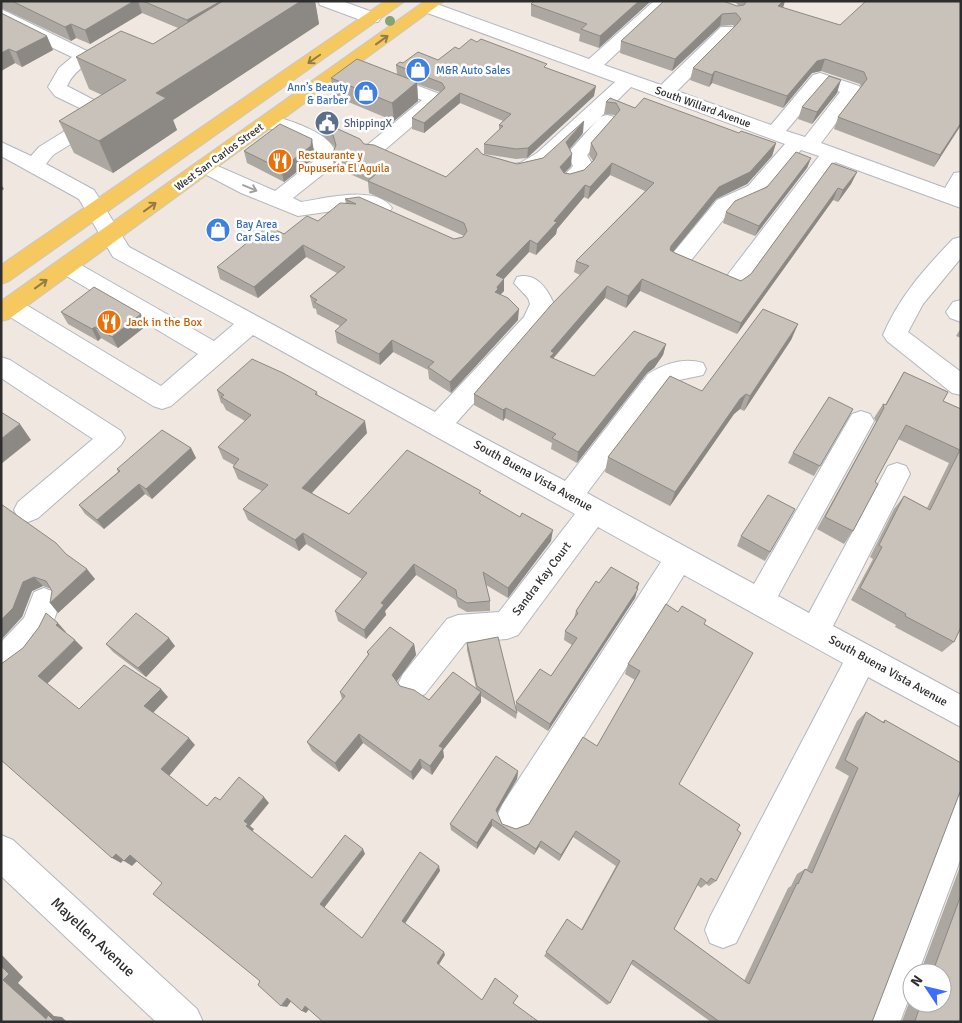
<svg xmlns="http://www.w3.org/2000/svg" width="962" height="1023" viewBox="0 0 962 1023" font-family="Signika,sans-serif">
<rect width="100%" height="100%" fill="#efe7e0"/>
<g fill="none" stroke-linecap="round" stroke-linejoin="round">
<defs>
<g id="minor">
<polygon points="318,1 342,1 378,14 381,18 378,22 366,22 320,5"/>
<path d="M654 1H672L604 65 661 85 721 27H733L736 31 733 35 677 91 771 125 813 75 820 73 859 86 861 90 821 143 945 188 954 173 961 172V208L835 162 745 285 737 287 729 285 726 279 729 273 819 156 801 150 762 196 731 210 689 263 681 266 673 263 670 258 673 253 717 200 748 186 785 144 631 87C608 109 557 164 530 174 522 177 514 175 507 173L504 169 507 165 520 163 537 153 615 82 422 11 420 7 422 3H434L589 59ZM824 86 840 92 805 137 786 131Z"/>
<path d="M1 9 87 51 111 44 117 45 120 49 117 53C97 58 76 66 67 86L113 110 116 114 113 118 53 155 46 164 94 190 129 247 435 412 524 317 530 304 528 298 514 283 517 277C536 272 547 288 554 304L541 328 456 423 565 481 648 374C664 364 684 357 703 363L706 369 703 375 679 380 666 388 587 493 754 584 852 414 861 411 870 414 874 421 778 596 809 613 888 466 897 463 906 466 910 474 833 626 961 695V727L868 677 736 943 723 948 710 943 705 930 710 917 843 663 684 575 526 829 514 834 502 829 497 817 502 805 661 562 598 527 518 635 507 639 466 642 425 694 414 699 403 694 398 684 403 674 447 619 458 615 499 612 575 514 253 335 171 406 162 409 153 406 2 312V300L10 298 18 300 161 386 198 354 58 271 55 266 58 261 66 258 74 261 214 341 234 324 113 257 79 199 1 156V142L31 156 39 147 92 114 55 96 48 87 59 68 72 57 5 25 1 22Z"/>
<polygon points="382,72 442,95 444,99 380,154 373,156 366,154 363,150 366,146 422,100 375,82 373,78 375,74"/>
<path d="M269 115C289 120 352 138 332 167L293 198 301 202C324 199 376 184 392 208L388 213 381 215 361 207 298 216 241 193 199 171 196 167 199 163 206 161 275 191 315 160 316 151 312 147 262 125 259 121 262 117Z"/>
<path d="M607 115 614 117 617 121 587 155 594 167C587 178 577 187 564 184L561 179 573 166 567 154 600 117Z"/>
<path d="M961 237V258L923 304 908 332 961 372V395L952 393 887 341 883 335C899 297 925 268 953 239Z"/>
<polygon points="961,300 961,322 950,318 946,312 953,302"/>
<polygon points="1,357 10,360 121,431 125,438 121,445 38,518 28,522 18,518 14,510 18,502 93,439 1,378"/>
<path d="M44 588 54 592 59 601C55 632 30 665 1 676V642L24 618 34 592Z"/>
<polygon points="961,795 961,858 918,973 912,973 912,990 900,1022 862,1022 949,800"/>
<polygon points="1,835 13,840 197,1009 203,1022 156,1022 1,876"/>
</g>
<g id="major">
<polygon points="385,1 405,1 9,281 1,284 1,265"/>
<polygon points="425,1 444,1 9,319 1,321 1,301"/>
</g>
</defs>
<use href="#minor" stroke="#b3b7c1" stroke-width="2"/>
<use href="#major" stroke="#c8c8c8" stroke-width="2"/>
<use href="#minor" fill="#fff" fill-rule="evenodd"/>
<use href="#major" fill="#f5c95f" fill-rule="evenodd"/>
</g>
<circle fill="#86a473" cx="390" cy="21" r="5"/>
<g fill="#aca7a1">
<polygon points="1,1 315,1 319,24 173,120 177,130 113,173 74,153 59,121 102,95 89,89 76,57 153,44 178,28 142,13 90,44 76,38 71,41 1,8"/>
<polygon points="651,1 599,48 579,41 580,34 531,16 531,4"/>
<polygon points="726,1 785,1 783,7 961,125 934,167 834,129 838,117 861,87 860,84 821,71 812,73 783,108 712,83 709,87 690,80 693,68 735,27 733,25 720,26 672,71 620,53 621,41 739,6 736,3"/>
<polygon points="1,13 53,50 22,67 15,63 1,71"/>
<polygon points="459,49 547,68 594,96 527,158 516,159 484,154 484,144 499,130 499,125 503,121 460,103 424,133 412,129 412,118 440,92 417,84 418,101 394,121 334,96 331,78 397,74 396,65 403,63 438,60"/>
<polygon points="837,93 812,124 798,119 802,107"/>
<polygon points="610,98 635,108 739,133 776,143 772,156 747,184 716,199 673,252 741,281 751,274 832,163 857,172 851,184 838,202 833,200 737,334 640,291 626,308 605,298 553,359 594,376 666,344 663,355 654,368 647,373 577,463 551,449 552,443 505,418 503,421 474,405 474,394 580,275 574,272 576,261 645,191 610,175 588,199 584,197 557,229 556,234 536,255 529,252 504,279 504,291 500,295 518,320 451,393 429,379 428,370 393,352 380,365 337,343 335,331 340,326 317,314 316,309 313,308 310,296 337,273 306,257 258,298 220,279 217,267 284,234 318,221 346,204 345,199 454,239 463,237 464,236 369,193 368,182 334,167 332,155 335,147 320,133 318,120 364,144 446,177 482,154 517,164 543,158 583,133 570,149 571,166 564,173 570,174 584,170 593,161 589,155 591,143 615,116 615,115 604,114 606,102"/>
<polygon points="244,151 314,152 313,159 284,182 247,163"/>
<polygon points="811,158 807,168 755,236 723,223 726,212"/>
<polygon points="61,312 146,326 118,348 101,338 98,341 68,324"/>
<polygon points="798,324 791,340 744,411 740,409 734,414 670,506 605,472 608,457"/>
<polygon points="961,328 961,338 956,336"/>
<polygon points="904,372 943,401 961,409 954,642 942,652 895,627 896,625 851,600 873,559 870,557 894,509 904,496 927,508 949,463 898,439 875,482 853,531 844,544 817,529 876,422 874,418 883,404 885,405"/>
<polygon points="217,390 317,392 318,396 367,433 312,493 349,514 481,494 551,541 508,598 486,585 490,601 490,611 467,612 458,607 456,600 416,575 385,611 386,615 366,639 338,621 335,611 362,579 306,544 299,551 248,520 243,509 262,491 238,479 233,467 234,465 223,459 218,447 245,421 226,410 223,404 221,403"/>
<polygon points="853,409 814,476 788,463 793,453"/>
<polygon points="191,448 196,458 152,499 145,494 104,529 85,514 79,505 118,472 117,469"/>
<polygon points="1,504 66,554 95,579 58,613 52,591 51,589 43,586 32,591 22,617"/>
<polygon points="795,509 765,561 737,546 741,536"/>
<polygon points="599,583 639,583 635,598 548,731 516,710 517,713 516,719 481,696 481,702 443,750 444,757 432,775 422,768 413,780 363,743 339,772 312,751 307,742 342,699 340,692 368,655 367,652 414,644 416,655 397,681 400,686 429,700 476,688 467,650 467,643 516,708 516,702 551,676 572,645 564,640 565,631 574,618 576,611"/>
<polygon points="678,612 704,625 679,784 716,881 709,886 706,884 701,888 697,885 674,929 744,981 788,888 791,886 797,874 805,869 807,869 849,776 835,768 857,721 866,712 882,722 885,720 959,794 872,1022 902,1021 912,995 912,1003 942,1003 942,973 920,973 961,864 961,1022 711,1022 631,964 610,1003 607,1005 544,956 567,919 581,930 616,866 573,837 559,861 539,847 534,855 492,826 477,849 451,830 450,824 518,771 517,779 497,813 502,824 516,829 529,824 597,746 635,680 625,674 628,664"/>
<polygon points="106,644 175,646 146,677 113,652"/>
</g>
<g fill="#8c8883">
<polygon points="134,1 138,1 142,13 90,44 85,30"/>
<polygon points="221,1 191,34 187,20"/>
<polygon points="301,1 315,1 319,24 173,120 177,130 113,173 99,141 156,93"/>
<polygon points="639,1 651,1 599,48 600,36"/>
<polygon points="783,1 785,1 782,11 778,6"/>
<polygon points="722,14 720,26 672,71 675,59"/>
<polygon points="71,24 76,38 71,41 65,27"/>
<polygon points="47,36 53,50 22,67 16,52"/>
<polygon points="9,49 15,63 1,71 1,53"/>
<polygon points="825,59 821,71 812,73 783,108 787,96 817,61"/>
<polygon points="715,71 712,83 709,87 712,75"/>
<polygon points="841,80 837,93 812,124 817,112"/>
<polygon points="417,82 418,101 394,121 392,103"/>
<polygon points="596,86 594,96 527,158 528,148"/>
<polygon points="460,93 460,103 424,133 424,123"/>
<polygon points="584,121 583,133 565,154 566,142"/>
<polygon points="961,123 961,125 934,167 940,155"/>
<polygon points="312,139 314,152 313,159 284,182 281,169"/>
<polygon points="776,143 772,156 747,184 716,199 668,258 671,246 719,187"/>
<polygon points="572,154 571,166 559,179 560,167"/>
<polygon points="811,158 807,168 755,236 759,226"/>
<polygon points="612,163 610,175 588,199 590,187"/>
<polygon points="857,172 851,184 838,202 843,190"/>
<polygon points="1,184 4,189 1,191"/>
<polygon points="585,185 584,197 557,229 556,234 536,255 537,244 554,221"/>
<polygon points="838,188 833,200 737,334 741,323"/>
<polygon points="530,240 529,252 496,287 496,275"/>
<polygon points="303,245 306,257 258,298 254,287"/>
<polygon points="504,279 504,291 498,297 495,292 497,287"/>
<polygon points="642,279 640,291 626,308 628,296"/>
<polygon points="607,286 605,298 553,358 553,364 549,369 551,351"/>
<polygon points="519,309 518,320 451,393 450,382"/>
<polygon points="141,314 146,326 118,348 112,337"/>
<polygon points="798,324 791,340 744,411 750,396"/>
<polygon points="95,327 101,338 98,341 92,329"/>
<polygon points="392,340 393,352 380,365 379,354"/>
<polygon points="666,344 663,355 654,368 647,373 577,463 578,452 649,362"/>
<polygon points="746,394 740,409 734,414 670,506 675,492 740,399"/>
<polygon points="506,408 505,418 503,421 503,410"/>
<polygon points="365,421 367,433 306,499 302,488"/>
<polygon points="20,424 31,440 1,464 1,439"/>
<polygon points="191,448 196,458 152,499 146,489"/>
<polygon points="139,484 145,494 104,529 97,520"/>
<polygon points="553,530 551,541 508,598 508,588"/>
<polygon points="303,533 306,544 299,551 295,540"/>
<polygon points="414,564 416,575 385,611 386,615 366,639 364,630 381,603"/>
<polygon points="87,569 95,579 58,613 50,603"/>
<polygon points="34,577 43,586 32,591 22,617 1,640 1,620 23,582"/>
<polygon points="639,583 635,598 548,731 550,724"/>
<polygon points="58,623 66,632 65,634 56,625"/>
<polygon points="169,638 175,646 146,677 138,668"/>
<polygon points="75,640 83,648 47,684 38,676"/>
<polygon points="414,644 416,655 394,685 392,675"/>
<polygon points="161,689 168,697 152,714 144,706"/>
<polygon points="481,692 481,702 443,750 444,757 432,775 430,766 439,746"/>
<polygon points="359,734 363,743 339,772 335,763"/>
<polygon points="189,738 195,745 169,776 161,769"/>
<polygon points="420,759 422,768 413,780 411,772"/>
<polygon points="518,771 517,779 495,816 496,810"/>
<polygon points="264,797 269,803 250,826 254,829 252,832 246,826 244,821"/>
<polygon points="492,819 492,826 477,849 477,843"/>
<polygon points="576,831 573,837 559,861 561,855"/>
<polygon points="541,841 539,847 534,855 536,849"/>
<polygon points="363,849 365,854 324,908 320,904"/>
<polygon points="116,854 124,859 121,863 112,858"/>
<polygon points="130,855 138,860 132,866 124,861"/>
<polygon points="439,866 440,871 404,925 402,921"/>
<polygon points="444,952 445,955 438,966 437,963"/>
<polygon points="1,954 23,977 18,983 54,1016 62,1017 67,1022 55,1022 46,1019 3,980 1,966"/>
<polygon points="287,998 292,1000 287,1007 281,1006"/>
<polygon points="305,1006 310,1008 306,1013 302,1011"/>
</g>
<g fill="#c8c2bb" stroke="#8c8883">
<polygon points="12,1 134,1 85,30 71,24 65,27"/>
<polygon points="143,1 221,1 187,20"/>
<polygon points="223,1 301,1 156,93 166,98 99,141 59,121 126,80 76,57 121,31 153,44"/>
<polygon points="534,1 639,1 600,36 581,29 587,24 531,4"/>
<polygon points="664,1 723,1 737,6 744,5 747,1 783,1 778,6 840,25 866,1 961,1 961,123 940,155 838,117 867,79 864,72 825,59 817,61 787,96 715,71 712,75 693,68 737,24 741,19 736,13 722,14 675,59 621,41"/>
<polygon points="1,13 47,36 16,52 9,49 1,53"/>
<polygon points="471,39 477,42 481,39 534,59 547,64 544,67 596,86 528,148 516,149 484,144 503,126 499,125 511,114 460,93 424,123 412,118 445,88 442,83 396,65 400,62 403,63 418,52 438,60 455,47 459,49"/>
<polygon points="357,59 417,82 392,103 331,78"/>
<polygon points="829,76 841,80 817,112 802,107"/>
<polygon points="610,98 635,108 644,98 739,133 741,131 776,143 750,172 719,187 671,246 670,250 675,253 741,281 751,274 832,163 857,172 843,190 838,188 741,323 642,279 628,296 607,286 551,351 554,353 550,357 594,376 634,331 666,344 657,357 649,362 578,452 552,438 556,434 506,408 503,410 474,394 551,305 589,266 576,261 654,183 612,163 590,187 585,185 554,221 557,222 537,244 530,240 496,275 504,279 497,287 498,289 495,292 508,298 519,309 450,382 428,367 434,362 392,340 379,354 335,331 347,320 314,302 317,300 310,296 345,267 303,245 254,287 217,267 268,226 284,234 307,216 318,221 340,203 356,204 345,199 359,197 454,239 463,237 467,231 464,223 368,181 376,174 332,155 336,145 333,135 318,120 360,139 364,144 374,145 446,177 477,148 482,154 517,164 543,158 584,121 566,142 572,154 560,167 564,173 570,174 584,170 594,160 597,154 591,143 620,110 616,103 606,102"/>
<polygon points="280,124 312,139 311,146 281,169 244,151"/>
<polygon points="796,152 811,158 759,226 726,212 735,201 767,187"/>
<polygon points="94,287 141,314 112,337 95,327 92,329 61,312"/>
<polygon points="763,309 798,324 750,396 746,394 740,399 675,492 608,457 670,376 702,391"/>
<polygon points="252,359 283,373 317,392 315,394 365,421 302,488 349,514 407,450 481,491 479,493 520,517 522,513 553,530 508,588 483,572 490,601 467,603 457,597 456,590 414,564 381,603 384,605 364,630 335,611 367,573 303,533 295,540 243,509 268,485 233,467 239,459 218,447 251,415 221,397 224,395 217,390"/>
<polygon points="904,372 948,392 943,401 961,409 961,627 954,642 905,616 906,614 860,588 882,547 879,545 904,496 930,510 960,450 906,425 875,482 878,484 853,531 825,517 884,408 883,404 886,405"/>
<polygon points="829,397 853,409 820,466 793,453"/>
<polygon points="1,412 20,424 1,439"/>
<polygon points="162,430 191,448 146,489 139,484 97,520 79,505 120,471 117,469"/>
<polygon points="768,495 795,509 770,552 741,536"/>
<polygon points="1,504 56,543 66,554 87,569 50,603 52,591 46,581 34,577 23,582 13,608 1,620"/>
<polygon points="611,567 639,583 636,588 638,589 550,724 516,702 540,669 551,676 577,638 565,631 578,613 576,611 596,581 599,583"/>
<polygon points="666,604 678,612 682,606 706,620 704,624 753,653 679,784 740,825 737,830 741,833 716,881 711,878 707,883 701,878 674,929 749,984 797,883 798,884 805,869 812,873 858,768 845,760 866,712 884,723 885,720 961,763 961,792 960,792 872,1022 915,1021 921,1003 942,1003 942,973 927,973 927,972 933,971 961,895 961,1022 720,1022 633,960 610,1003 546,952 567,919 582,930 620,861 576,831 561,855 541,841 536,849 492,819 477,843 450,824 496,756 518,771 496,810 502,824 516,829 529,824 583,737 597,746 640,671 628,664"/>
<polygon points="46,613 58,623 56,625 75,640 38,676 79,709 124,665 161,689 144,706 189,738 161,769 207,806 215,797 220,800 239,777 264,797 244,821 248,824 246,826 312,878 345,835 363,849 320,904 362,938 420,852 439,866 402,921 444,952 437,963 482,1000 495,978 518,996 513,1003 539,1022 323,1022 305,1006 302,1011 287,998 281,1006 258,985 260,981 153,894 162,883 130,855 124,861 116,854 112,858 1,760 1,664 23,648 39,627"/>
<polygon points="136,613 169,638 138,668 106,644"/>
<polygon points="390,627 414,644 392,675 400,686 414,690 429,700 453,672 481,692 439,746 443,748 430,766 420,759 411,772 359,734 335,763 307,742 345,696 340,692 369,654 367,652"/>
<polygon points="498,637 517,713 477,686 467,643"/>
<polygon points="1,966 9,974 3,980 46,1019 48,1015 55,1022 1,1022"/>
</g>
<defs><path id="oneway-shaft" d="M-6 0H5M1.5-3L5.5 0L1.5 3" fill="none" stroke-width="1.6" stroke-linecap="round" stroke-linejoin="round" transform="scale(1.25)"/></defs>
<g stroke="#917b46">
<use href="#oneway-shaft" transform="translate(382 40) rotate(-36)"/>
<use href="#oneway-shaft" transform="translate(314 59) rotate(145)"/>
<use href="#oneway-shaft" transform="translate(150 207) rotate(-36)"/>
<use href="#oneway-shaft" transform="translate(41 284) rotate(-36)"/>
</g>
<use stroke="#a0a0a0" href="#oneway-shaft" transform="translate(250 188) rotate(23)"/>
<defs>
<symbol id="shop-disc" viewBox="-11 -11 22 22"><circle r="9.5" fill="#3f7fe0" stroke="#fff"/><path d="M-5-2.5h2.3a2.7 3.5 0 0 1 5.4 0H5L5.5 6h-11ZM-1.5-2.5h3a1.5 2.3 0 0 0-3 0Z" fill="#fff"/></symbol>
<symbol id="civic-disc" viewBox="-11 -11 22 22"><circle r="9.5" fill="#5c6f8a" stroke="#fff"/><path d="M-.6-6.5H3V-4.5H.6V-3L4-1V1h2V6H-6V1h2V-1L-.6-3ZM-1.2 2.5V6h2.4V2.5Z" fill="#fff"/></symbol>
<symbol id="restaurant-disc" viewBox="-11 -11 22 22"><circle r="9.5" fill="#e8710a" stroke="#fff"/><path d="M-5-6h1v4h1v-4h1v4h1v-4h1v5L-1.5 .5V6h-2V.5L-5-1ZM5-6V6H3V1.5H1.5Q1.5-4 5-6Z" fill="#fff"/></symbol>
</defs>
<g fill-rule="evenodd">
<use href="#shop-disc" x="404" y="56" width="28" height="28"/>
<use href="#shop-disc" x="352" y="79" width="28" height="28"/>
<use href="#civic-disc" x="313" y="109" width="28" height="28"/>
<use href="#restaurant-disc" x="266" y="147" width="28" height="28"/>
<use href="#shop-disc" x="204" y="216" width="28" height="28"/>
<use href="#restaurant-disc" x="95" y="308" width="28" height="28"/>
</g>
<g text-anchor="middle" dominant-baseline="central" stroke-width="5" stroke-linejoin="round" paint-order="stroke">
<g font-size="11" fill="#366cbe" stroke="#fff" text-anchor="start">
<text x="436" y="70">M&amp;R Auto Sales</text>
<text x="348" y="87" text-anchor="end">Ann’s Beauty<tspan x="348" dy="13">&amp; Barber</tspan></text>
<text x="236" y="224">Bay Area<tspan x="236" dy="13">Car Sales</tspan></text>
</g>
<g font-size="11" fill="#2d2d2d" stroke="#fff">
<text transform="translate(703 107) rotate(20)">South Willard Avenue</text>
<text transform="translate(219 157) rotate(-36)">West San Carlos Street</text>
</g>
<g font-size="11" fill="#4e5e75" stroke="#fff" text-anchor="start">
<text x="344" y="123">ShippingX</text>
</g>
<g font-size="11" fill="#c56008" stroke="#fff" text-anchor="start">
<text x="298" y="155">Restaurante y<tspan x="298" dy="13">Pupusería El Aguila</tspan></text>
</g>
<g font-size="12" fill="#c56008" stroke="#fff" text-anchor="start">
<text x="126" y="322">Jack in the Box</text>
</g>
<g font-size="12" fill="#2d2d2d" stroke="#fff">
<text transform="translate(533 476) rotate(29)">South Buena Vista Avenue</text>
<text transform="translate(542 579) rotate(-53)">Sandra Kay Court</text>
<text transform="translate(888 671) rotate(29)">South Buena Vista Avenue</text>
</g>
<g font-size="15" fill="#2d2d2d" stroke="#fff">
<text transform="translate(93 937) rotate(43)">Mayellen Avenue</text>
</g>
</g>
<rect width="962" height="1023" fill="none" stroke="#2d2d2d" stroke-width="5"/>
<g transform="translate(927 988) rotate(305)"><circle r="24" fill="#ffffff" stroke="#ababab"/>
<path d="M0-4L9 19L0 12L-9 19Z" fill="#3d6cfe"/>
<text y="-8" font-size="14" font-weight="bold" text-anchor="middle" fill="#2d2d2d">N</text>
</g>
</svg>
